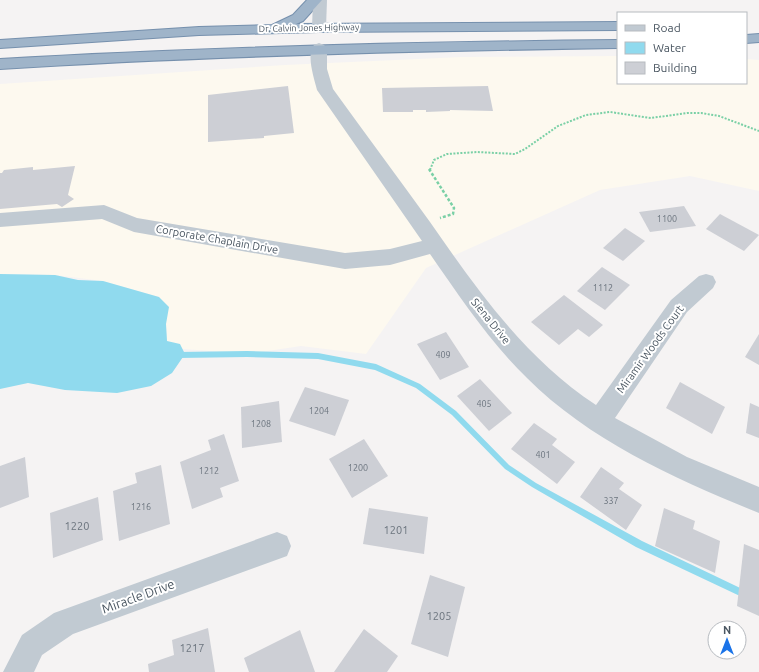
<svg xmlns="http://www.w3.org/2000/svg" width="759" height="672" viewBox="0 0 759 672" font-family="Ubuntu,sans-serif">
<rect width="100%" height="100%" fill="#f5f3f3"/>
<polygon fill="#fdf9ef" points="618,56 618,83 746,83 746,59 759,60 759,191 690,176 600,190 426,268 366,354 301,346 247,354 172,348 167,341 166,324 159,297 103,281 55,275 0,274 0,84 285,65 462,57"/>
<polygon fill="#90daee" points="0,274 55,275 78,280 103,281 159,297 169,307 166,324 167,341 180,344 185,354 172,373 151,386 117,393 65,390 28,383 0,389"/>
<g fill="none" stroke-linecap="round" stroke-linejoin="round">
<polygon fill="#90daee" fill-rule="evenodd" points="247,351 318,353 376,364 420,384 456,411 509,465 536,483 642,541 759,597 759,605 636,547 532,487 505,469 452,415 416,388 375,370 318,359 247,357 178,358 176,357 175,355 176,353 178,352"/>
</g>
<g fill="#cdcfd5">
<polygon points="288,86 294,133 264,136 264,138 208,142 208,95"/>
<polygon points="488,86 493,111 450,110 450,111 426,112 426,110 413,110 413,112 383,112 382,88"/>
<polygon points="75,166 68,195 74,199 62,207 57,204 0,209 0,173 2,173 4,170 33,167 33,170"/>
<polygon points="684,206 696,226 650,232 639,212"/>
<polygon points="720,214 759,235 744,251 706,229"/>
<polygon points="625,228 645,241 623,261 603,248"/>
<polygon points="602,267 630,285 605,310 577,291"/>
<polygon points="564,295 603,325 589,337 578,329 559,345 531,322"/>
<polygon points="446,332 469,367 440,380 417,344"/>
<polygon points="759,334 759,365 745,357"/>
<polygon points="480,379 512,413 489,431 457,396"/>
<polygon points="680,382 725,407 712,434 666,408"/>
<polygon points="305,387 349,400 335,436 289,421"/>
<polygon points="279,401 282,442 242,448 241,407"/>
<polygon points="750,403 759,407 759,438 746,433"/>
<polygon points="534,423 557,439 552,445 575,462 557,484 511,449"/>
<polygon points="224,434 239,481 220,488 223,497 192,509 180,462 211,450 208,440"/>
<polygon points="364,439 388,476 352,498 329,459"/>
<polygon points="25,457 29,497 0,508 0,466"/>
<polygon points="161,465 170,524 119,541 113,491 137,483 135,473"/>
<polygon points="601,467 624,483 619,489 642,505 626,530 580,497"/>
<polygon points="98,497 103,540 53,558 50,513"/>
<polygon points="369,508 428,517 424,554 363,544"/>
<polygon points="664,508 695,521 693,529 720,541 715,573 655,546"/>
<polygon points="744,544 759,550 759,616 737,606"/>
<polygon points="430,575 465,587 448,657 411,644"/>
<polygon points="208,628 215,672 149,672 148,664 174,655 172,640"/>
<polygon points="364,629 398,656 387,672 334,672"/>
<polygon points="300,630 315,672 249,672 244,658"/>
</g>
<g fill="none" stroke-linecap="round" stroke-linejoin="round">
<defs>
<g id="trunk">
<polygon points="307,0 322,0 303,21 296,24 618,22 618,30 319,32 199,35 0,48 0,40 199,27 272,25 293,15"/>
<polygon points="759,34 759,42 746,43 746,35"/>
<path d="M618 40V48C412 51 206 56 0 69V59C206 47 412 42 618 40Z"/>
</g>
</defs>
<use href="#trunk" stroke="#7690ad" stroke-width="2"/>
<polyline stroke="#7ad0a6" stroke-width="2" stroke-dasharray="2 1.5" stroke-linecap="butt" points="430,170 434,160 447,154 477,152 515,154 525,149 558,126 586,115 610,112 651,118 687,113 701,113 719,116 759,131"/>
<polyline stroke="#7ad0a6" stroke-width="2.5" stroke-dasharray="3 2" stroke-linecap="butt" points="429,169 454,208 453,214 440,218"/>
<g fill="#c1cad2" fill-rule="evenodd">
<polygon points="313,0 327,0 326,28 324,31 319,32 314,31 312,28"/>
<path d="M319 43 324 45 327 48V69L333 89C365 133 398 178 430 222 478 291 525 358 596 405L671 300 699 276 706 274 713 276 716 282 713 288 687 312 615 418 687 457 759 487V513C677 480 590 441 527 378 489 341 460 297 430 254L390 265 345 269 134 232 102 219 0 227V213L104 205 137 218 345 253 390 249 422 241 317 90C314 78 306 55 314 45Z"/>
<polygon points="277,532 287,536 291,546 287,556 73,634 42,655 34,672 3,672 22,635 54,613"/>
</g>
<use href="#trunk" fill="#9fb4c9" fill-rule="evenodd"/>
</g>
<g text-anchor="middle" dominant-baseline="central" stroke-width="4" stroke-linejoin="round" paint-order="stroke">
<g font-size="9" fill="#4a5661" stroke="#fff">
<text transform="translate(309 28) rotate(-1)">Dr. Calvin Jones Highway</text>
</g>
<g font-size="9" fill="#6b747e">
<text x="667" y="219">1100</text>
<text x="603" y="288">1112</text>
<text x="443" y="355">409</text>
<text x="484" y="404">405</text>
<text x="319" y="411">1204</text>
<text x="261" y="424">1208</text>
<text x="543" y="455">401</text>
<text x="358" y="468">1200</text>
<text x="209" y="471">1212</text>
<text x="611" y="501">337</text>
<text x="141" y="507">1216</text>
</g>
<g font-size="11" fill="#4a5661" stroke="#fff">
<text transform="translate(217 239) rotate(10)">Corporate Chaplain Drive</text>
<text transform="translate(491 321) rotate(51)">Siena Drive</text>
<text transform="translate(650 349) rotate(-54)">Miramir Woods Court</text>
</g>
<g font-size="11" fill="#6b747e">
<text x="77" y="526">1220</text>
<text x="396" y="530">1201</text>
<text x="439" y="616">1205</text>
<text x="192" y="648">1217</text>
</g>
<g font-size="13" fill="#4a5661" stroke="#fff">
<text transform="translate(138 596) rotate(-20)">Miracle Drive</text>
</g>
</g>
<rect x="617" y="12" width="130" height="72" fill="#ffffff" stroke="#b7bbc0"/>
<rect x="625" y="25" width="20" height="6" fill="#c1cad2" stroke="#b7bbc0"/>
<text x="653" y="32" font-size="12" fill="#4a5661">Road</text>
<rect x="625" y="42" width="20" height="12" fill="#90daee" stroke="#b7bbc0"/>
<text x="653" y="52" font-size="12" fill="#4a5661">Water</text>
<rect x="625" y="62" width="20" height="12" fill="#cdcfd5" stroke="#b7bbc0"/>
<text x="653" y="72" font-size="12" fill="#4a5661">Building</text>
<g transform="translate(727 640)"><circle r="19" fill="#ffffff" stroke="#b7bbc0"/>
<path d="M0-3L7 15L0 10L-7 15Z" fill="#1a73e8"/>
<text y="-6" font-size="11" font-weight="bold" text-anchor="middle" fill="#4a5661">N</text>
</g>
</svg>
